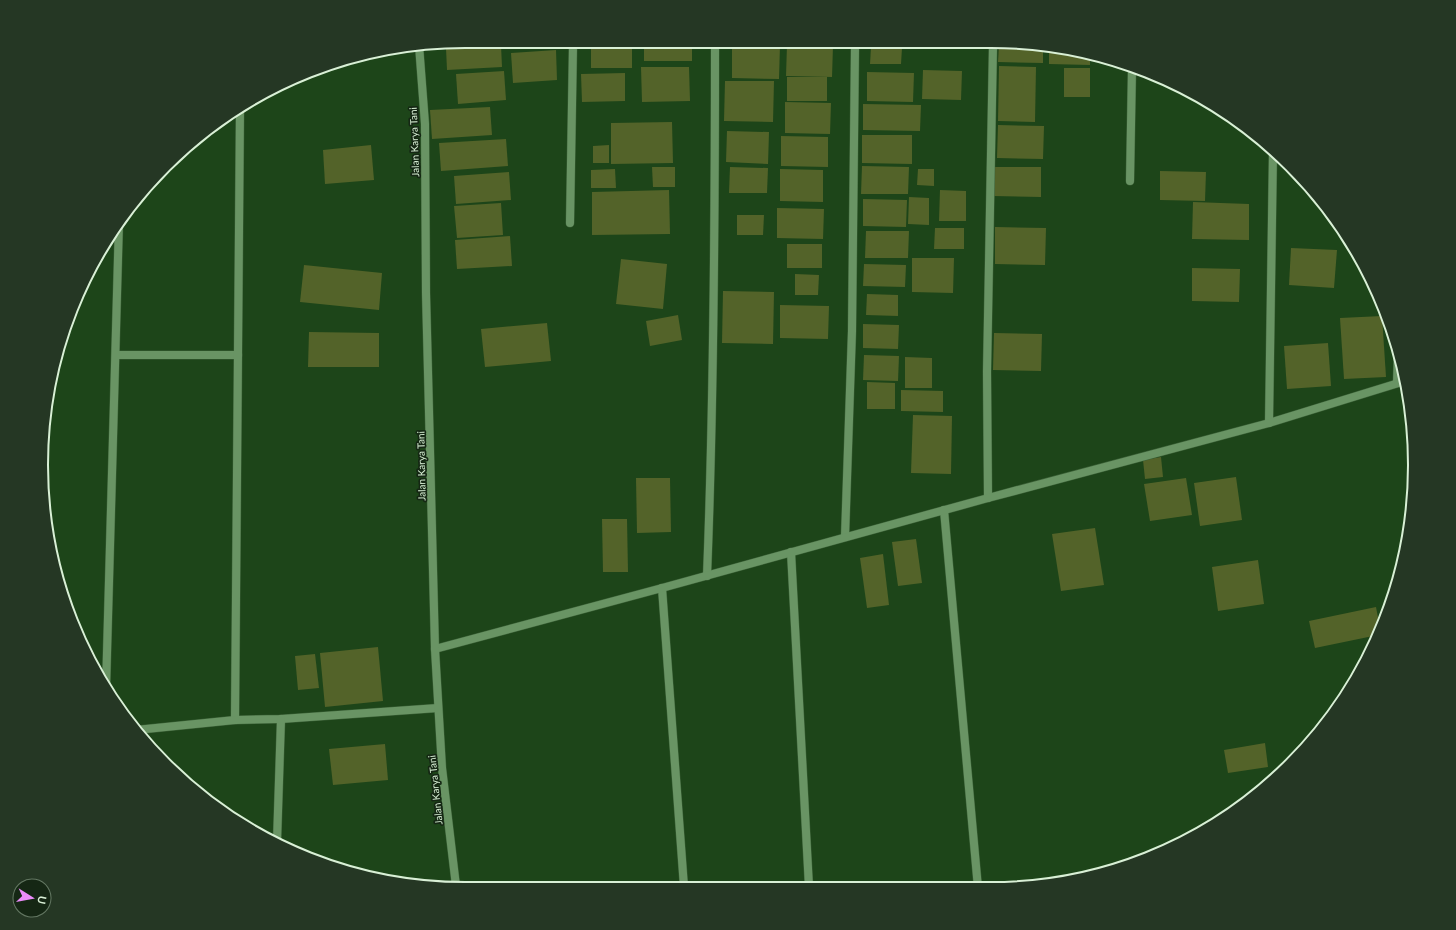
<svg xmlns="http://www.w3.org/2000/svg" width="1456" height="930" viewBox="0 0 1456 930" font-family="Lato,sans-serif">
<rect width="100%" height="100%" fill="#1d4519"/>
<g fill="#536329">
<polygon points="490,45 501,45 502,67 447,70 446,48"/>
<rect x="591" y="45" width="41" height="23"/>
<rect x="644" y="45" width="48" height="16"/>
<polygon points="732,45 780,45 779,79 732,78"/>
<polygon points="787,45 833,45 832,77 786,76"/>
<polygon points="999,45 1043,45 1043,63 998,62"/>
<polygon points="1049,45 1090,56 1090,65 1049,64"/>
<polygon points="871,47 902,48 901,64 870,64"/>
<polygon points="556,50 557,80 513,83 511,53"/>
<polygon points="999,66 1036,67 1035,122 998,121"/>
<polygon points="641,67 689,67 690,101 642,102"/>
<rect x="1064" y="68" width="26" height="29"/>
<polygon points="923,70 962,71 961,100 922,99"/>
<polygon points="504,71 506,100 458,104 456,74"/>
<polygon points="867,72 914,73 913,102 867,101"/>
<polygon points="625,73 625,101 582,102 581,74"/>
<rect x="787" y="77" width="40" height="24"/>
<polygon points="725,81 774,81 773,122 724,121"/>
<polygon points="785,102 831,103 830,134 785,133"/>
<polygon points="863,104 921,105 920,131 863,130"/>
<polygon points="490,107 492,135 432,139 430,110"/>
<polygon points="672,122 673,163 611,164 611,123"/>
<polygon points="998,125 1044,126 1043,159 997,158"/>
<polygon points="727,131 769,132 768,164 726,162"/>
<polygon points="862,135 912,135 912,164 862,163"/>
<polygon points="781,136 828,137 828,167 781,166"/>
<polygon points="506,139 508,166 441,171 439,143"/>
<polygon points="371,145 374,180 325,184 323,150"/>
<polygon points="609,145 609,163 593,163 593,146"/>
<polygon points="862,166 909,167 908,194 861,194"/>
<polygon points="652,167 675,167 675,187 653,187"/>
<polygon points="730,167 768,168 767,193 729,193"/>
<polygon points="994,167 1041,167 1041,197 993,196"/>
<polygon points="615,169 616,188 591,188 591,170"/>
<polygon points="780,169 823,170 823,202 780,201"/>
<polygon points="918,169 934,169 934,186 917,185"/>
<polygon points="1160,171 1206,172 1205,201 1160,200"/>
<polygon points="509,172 511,200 456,204 454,176"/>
<polygon points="669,190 670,234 592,235 592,192"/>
<polygon points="940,190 966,191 966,221 939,221"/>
<polygon points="909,197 929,198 929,225 908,224"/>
<polygon points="863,199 907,200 906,227 863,226"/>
<polygon points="1193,202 1249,204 1249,240 1192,239"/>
<polygon points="501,203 503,235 457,238 454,206"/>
<polygon points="777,208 824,209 823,239 777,238"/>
<polygon points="737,215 764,215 763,235 737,235"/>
<polygon points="995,227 1046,228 1045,265 995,264"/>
<polygon points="935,228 964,228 964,249 934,249"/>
<polygon points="866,231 909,231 908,258 865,258"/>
<polygon points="510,236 512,266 457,269 455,240"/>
<rect x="787" y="244" width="35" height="24"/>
<polygon points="1291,248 1337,250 1334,288 1289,285"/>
<polygon points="912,258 954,258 953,293 912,292"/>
<polygon points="621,259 667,264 663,309 616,304"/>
<polygon points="864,264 906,265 905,287 863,286"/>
<polygon points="304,265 382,273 379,310 300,302"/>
<polygon points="1192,268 1240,269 1239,302 1192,301"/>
<polygon points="795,274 819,275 818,295 795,295"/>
<polygon points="723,291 774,292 773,344 722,343"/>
<polygon points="867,294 898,295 898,316 866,315"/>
<polygon points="780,305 829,306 828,339 780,338"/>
<polygon points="678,315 682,340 650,346 646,321"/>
<polygon points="1382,316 1386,377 1344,379 1340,318"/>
<polygon points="547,323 551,361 485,367 481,329"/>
<polygon points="863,324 899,325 898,349 863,348"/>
<polygon points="309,332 379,333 379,367 308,367"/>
<polygon points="994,333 1042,334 1041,371 993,370"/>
<polygon points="1328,343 1331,386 1287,389 1284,346"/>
<polygon points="864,355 899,356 898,381 863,380"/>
<polygon points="905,357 932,358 932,388 905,388"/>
<polygon points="867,382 895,383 895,409 867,409"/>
<polygon points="901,390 943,391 943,412 901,411"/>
<polygon points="913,415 952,416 951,474 911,473"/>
<polygon points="1161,457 1163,477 1145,479 1143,460"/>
<polygon points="1236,477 1242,520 1200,526 1194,483"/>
<polygon points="636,478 670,478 671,532 637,533"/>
<polygon points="1186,478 1192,515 1150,521 1144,484"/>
<polygon points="602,519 627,519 628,572 603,572"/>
<polygon points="1095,528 1104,585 1061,591 1052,534"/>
<polygon points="916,539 922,583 898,586 892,542"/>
<polygon points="883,554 889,605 867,608 860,558"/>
<polygon points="1258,560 1264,604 1218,611 1212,567"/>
<polygon points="1376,607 1380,628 1378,635 1315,648 1309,621"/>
<polygon points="378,647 383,701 325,707 320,653"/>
<polygon points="315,654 319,688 298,690 295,656"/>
<polygon points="1265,743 1268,767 1228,773 1224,750"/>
<polygon points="385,744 388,780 333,785 329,749"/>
</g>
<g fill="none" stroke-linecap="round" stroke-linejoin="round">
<defs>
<g id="minor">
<polyline points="1130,181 1132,68"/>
<polyline points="570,223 573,45"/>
<polyline points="116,355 238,355"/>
<polyline points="1397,383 1398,351"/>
<polyline points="1269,423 1273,151"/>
<polyline points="988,498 987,372 993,45"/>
<polyline points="944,510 978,888"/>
<polyline points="845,537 852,331 855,45"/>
<polyline points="791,552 809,887"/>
<path d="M707 576C714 399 715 222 715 45"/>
<polyline points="662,588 684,887"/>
<polyline points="435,649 662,588 988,498 1269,423 1405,381"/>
<polyline points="106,689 119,222"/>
<polyline points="235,720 240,107"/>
<polyline points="136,730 235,720 281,719 438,708"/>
<polyline points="277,842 281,719"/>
</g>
<polyline id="tertiary" points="419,45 425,124 426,293 435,649 442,768 456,886"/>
</defs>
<use href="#minor" stroke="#3b6037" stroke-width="9"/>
<use href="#tertiary" stroke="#3b6037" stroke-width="9"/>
<use href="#minor" stroke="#699464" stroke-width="8"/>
<use href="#tertiary" stroke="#699464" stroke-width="8"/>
</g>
<g text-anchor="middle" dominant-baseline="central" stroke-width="3.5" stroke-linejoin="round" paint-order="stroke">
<g font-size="10" fill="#d9f0d6" stroke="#152714">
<text transform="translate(414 142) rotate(-92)">Jalan Karya Tani</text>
<text transform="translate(421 466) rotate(-91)">Jalan Karya Tani</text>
<text transform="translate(435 790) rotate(-96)">Jalan Karya Tani</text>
</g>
</g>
<path d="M0 0H1456V930H0ZM465 48H991A417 417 0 0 1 1408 465V465A417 417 0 0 1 991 882H465A417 417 0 0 1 48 465V465A417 417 0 0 1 465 48Z" fill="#253724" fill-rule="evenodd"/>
<path fill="none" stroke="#d9f0d6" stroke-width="2" d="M465 48H991A417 417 0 0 1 1408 465V465A417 417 0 0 1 991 882H465A417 417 0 0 1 48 465V465A417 417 0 0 1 465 48Z"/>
<g transform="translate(32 898) rotate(101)"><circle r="19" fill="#152714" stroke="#637762"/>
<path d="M0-3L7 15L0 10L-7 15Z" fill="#ec8cfb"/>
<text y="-6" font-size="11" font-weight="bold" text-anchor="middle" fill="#d9f0d6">U</text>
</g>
</svg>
